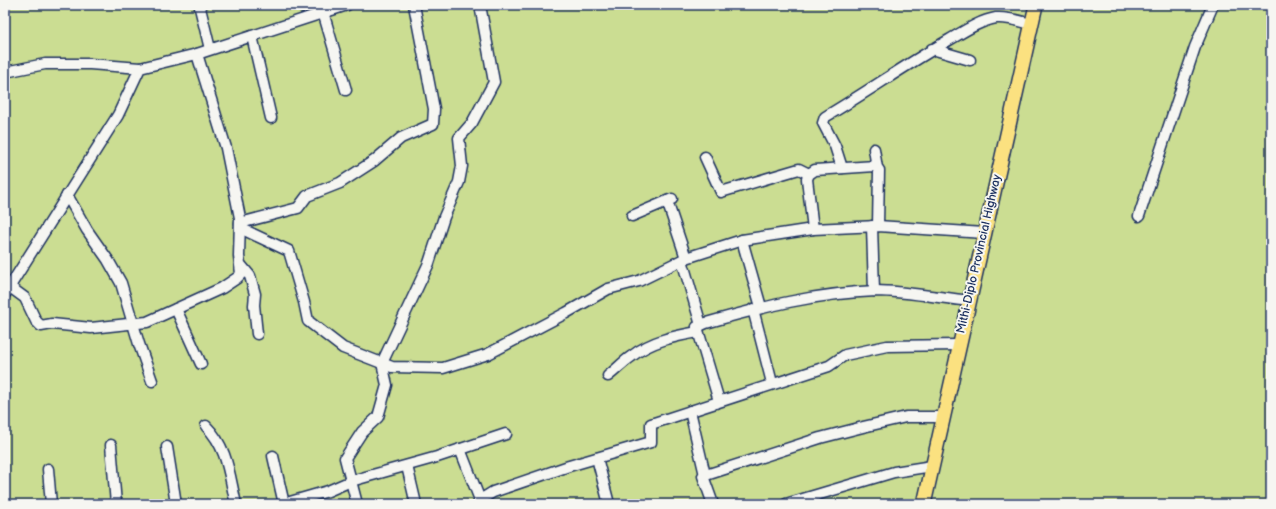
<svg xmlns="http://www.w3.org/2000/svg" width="1276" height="509" viewBox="0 0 1276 509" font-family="'Balsamiq Sans',sans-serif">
<rect width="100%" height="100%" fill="#f4e5da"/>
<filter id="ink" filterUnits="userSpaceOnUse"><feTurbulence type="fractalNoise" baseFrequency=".025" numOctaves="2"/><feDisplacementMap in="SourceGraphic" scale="8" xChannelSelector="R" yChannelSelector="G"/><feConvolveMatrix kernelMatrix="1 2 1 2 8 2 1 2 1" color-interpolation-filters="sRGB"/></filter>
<g filter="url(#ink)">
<rect fill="#cbdd92" stroke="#738678" x="5" y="5" width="1266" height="499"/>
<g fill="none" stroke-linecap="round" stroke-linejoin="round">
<defs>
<g id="minor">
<polyline points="202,5 200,8 210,49"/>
<polyline points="323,12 346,90"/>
<polyline points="252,36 271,118"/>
<polyline points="932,49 970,60"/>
<polyline points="5,72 45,64 90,64 140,68"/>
<polyline points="874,149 877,168"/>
<polyline points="705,157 721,192 799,169 809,174"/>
<path d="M842 168 835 146 823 123 825 117C867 92 907 64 949 40 963 32 979 21 996 18 1008 17 1020 21 1031 24"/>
<polyline points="67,195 87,230 108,260 121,283 139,344 152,381"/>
<polyline points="667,201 686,258"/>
<polyline points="632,216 672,199"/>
<polyline points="1139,216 1195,47 1213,5"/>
<polyline points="240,223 298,208 307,196 340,183 374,161 401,138 433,124 434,109 414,5"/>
<polyline points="872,226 874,291"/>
<polyline points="240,228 289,251 304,302 308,321 343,348 392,367 443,368 488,354 566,313 608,289 639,281 686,258 742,240 813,229 878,226 984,233"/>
<polyline points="813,229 807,179 809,174 815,170 875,166 879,170 878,226"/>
<polyline points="742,240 761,307"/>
<polyline points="682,260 701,325"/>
<polyline points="240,264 250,276 255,294 254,305 257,334"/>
<polyline points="10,287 25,298 36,321 41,326 52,324 91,328 147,322 222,288 237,278 241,274 239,256 240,218 226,148 197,54"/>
<polyline points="5,294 118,115 140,68 197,54 347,5"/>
<polyline points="176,309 201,364"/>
<polyline points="753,309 772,383"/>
<path d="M608 376C616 370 623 362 632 356 651 341 675 336 698 332"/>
<path d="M719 401 697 327 706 323C762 307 817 293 876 291 904 291 941 298 970 301"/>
<polyline points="690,411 705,475"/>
<path d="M206 426C228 448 229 475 236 504"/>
<polyline points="111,445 116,504"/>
<polyline points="167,447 176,504"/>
<polyline points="460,449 480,500"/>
<polyline points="273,456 284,504"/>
<polyline points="597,458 609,504"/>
<polyline points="407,466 416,504"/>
<polyline points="48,469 51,504"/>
<polyline points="283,504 328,491 351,481 437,457 506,434"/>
<polyline points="357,504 345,458 362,432 378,417 387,385 382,363 429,263 444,217 459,182 462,166 459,138 472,123 494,82 480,5"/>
<polyline points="478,504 480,500 493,492 569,466 651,442 651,424 829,366 845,355 887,346 958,345"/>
<polyline points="713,504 703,476 820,438 863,427 906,417 943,417"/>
<polyline points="786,504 894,472 932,466"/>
</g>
<polyline id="major" points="924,504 1036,5"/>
</defs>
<use href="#minor" stroke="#1b2f5e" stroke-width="13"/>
<use href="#major" stroke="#1b2f5e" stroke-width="16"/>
<use href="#minor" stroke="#f6f6f2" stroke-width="10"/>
<use href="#major" stroke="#fbe180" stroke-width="13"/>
</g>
</g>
<g text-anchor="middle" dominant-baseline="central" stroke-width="4" stroke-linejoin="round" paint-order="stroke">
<g font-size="12" fill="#1b2f5e" stroke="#f6f6f2">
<text transform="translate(979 254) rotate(-77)">Mithi-Diplo Provincial Highway</text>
</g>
</g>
<rect width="1276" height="509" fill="none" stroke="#f6f6f2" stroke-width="20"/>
<rect x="10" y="10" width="1256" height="489" fill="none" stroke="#1b2f5e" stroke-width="1.5" filter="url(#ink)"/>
</svg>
